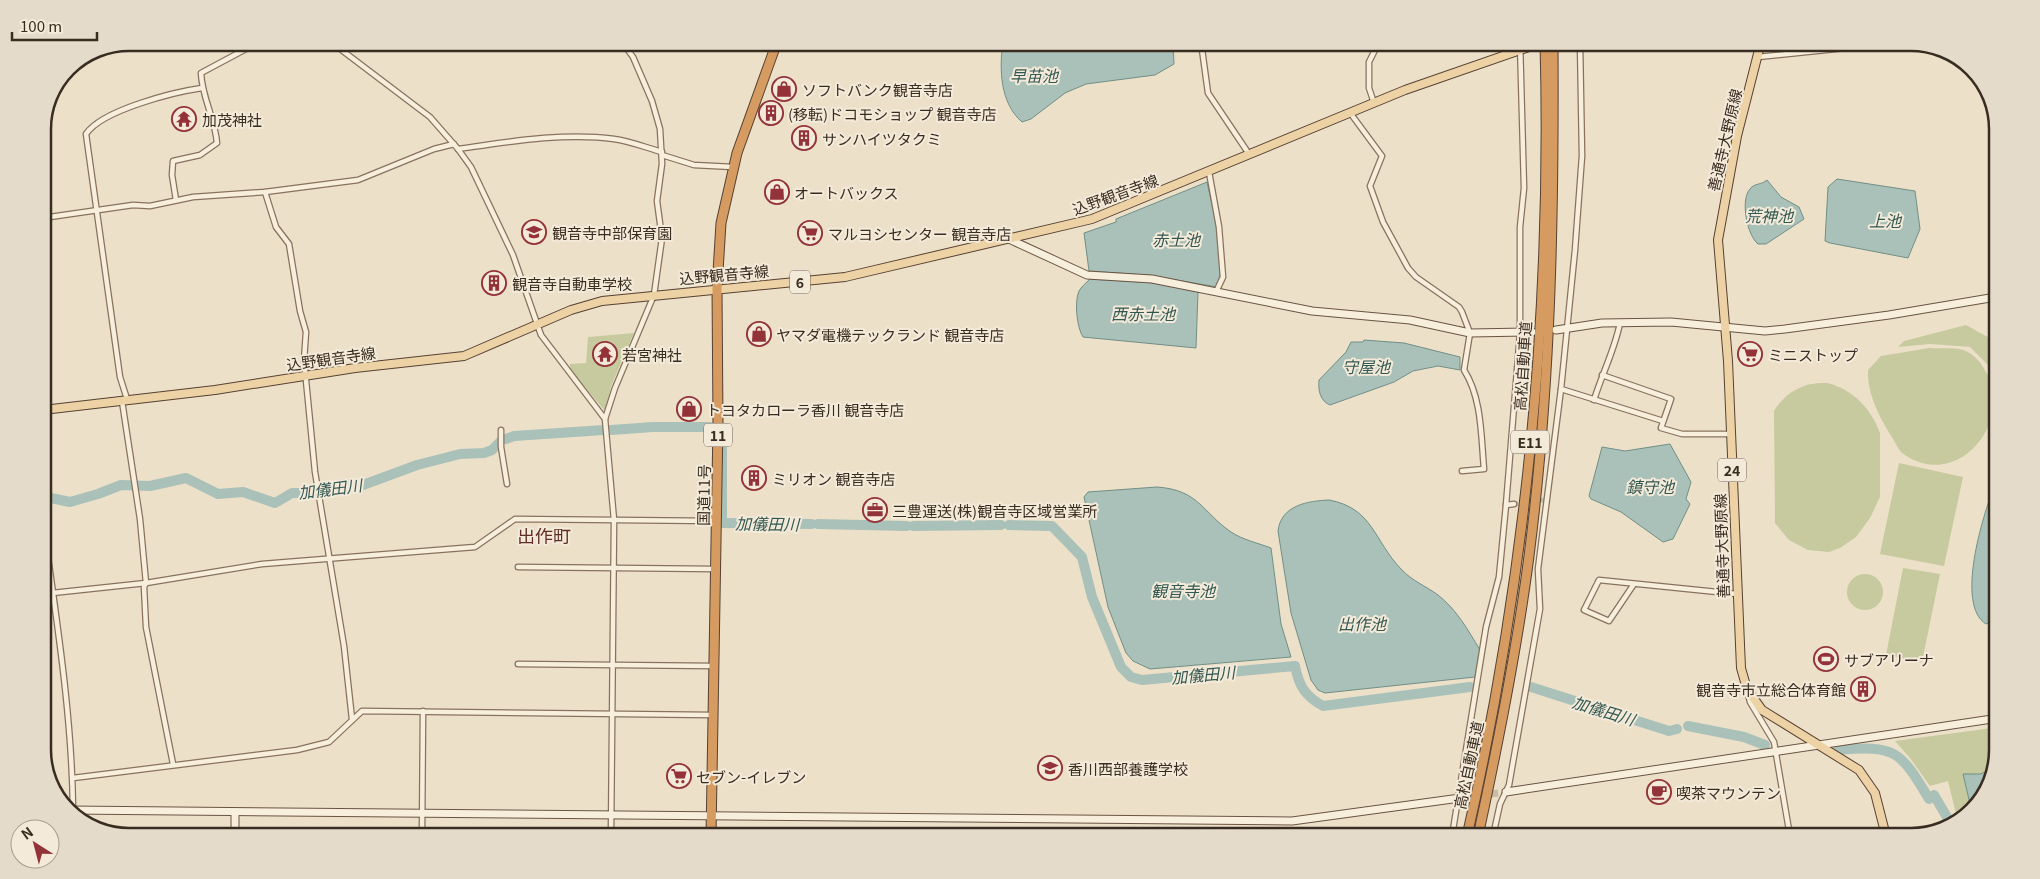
<svg xmlns="http://www.w3.org/2000/svg" width="2040" height="879" viewBox="0 0 2040 879" font-family="Georgia,'Noto Sans JP',serif">
<rect width="100%" height="100%" fill="#ece0c9"/>
<g fill="#c7ca9e">
<polygon points="1966,325 1995,341 1995,380 1987,364 1970,347 1930,344 1898,347 1904,341"/>
<polygon points="634,333 611,386 606,412 570,370 570,364 586,363 588,337"/>
<path d="M1929 348C1940 349 1953 347 1963 350 1975 354 1982 364 1987 374 2013 424 1957 490 1905 455 1899 452 1895 442 1892 437 1879 417 1867 393 1868 370L1881 356Z"/>
<path d="M1827 383C1853 389 1871 409 1880 433V497L1870 518 1856 537 1840 548 1829 552 1808 550 1789 540 1775 523 1774 411C1786 391 1805 382 1827 383Z"/>
<polygon points="1899,463 1963,477 1944,566 1880,554"/>
<polygon points="1903,568 1940,574 1922,662 1886,655"/>
<circle cx="1865" cy="592" r="18"/>
<polygon points="1992,728 1991,783 1958,822 1948,781 1930,786 1910,758 1895,741"/>
</g>
<g fill="#aac1b9" stroke="#718f86">
<path d="M1003 42 1173 43 1174 64 1155 75 1086 84 1065 93 1031 119 1022 122C1000 103 999 69 1003 42Z"/>
<polygon points="1837,179 1915,191 1920,229 1908,258 1830,243 1825,241 1828,187"/>
<path d="M1767 180 1781 197 1799 207 1804 219 1766 244H1758C1747 235 1740 200 1750 189 1754 183 1762 185 1767 180Z"/>
<path d="M1207 182C1213 211 1227 258 1217 287L1147 275 1089 271 1084 233 1116 222V219Z"/>
<path d="M1090 279 1155 283 1198 292 1196 348 1083 337C1077 328 1074 302 1079 291 1081 287 1086 283 1090 279Z"/>
<path d="M1364 340 1404 343 1460 357V370L1438 366 1413 371 1394 382 1330 405C1320 401 1318 390 1319 380L1346 352 1351 342H1363Z"/>
<polygon points="1670,444 1691,482 1686,499 1690,504 1673,539 1663,542 1621,512 1591,499 1589,496 1602,447 1625,451"/>
<path d="M1157 487C1199 490 1202 512 1231 532 1243 540 1258 543 1271 548L1281 624 1291 657 1150 669 1133 661 1126 653 1108 607 1084 497 1088 492Z"/>
<path d="M1994 487 1993 621 1986 624C1955 605 1983 515 1994 487Z"/>
<path d="M1329 500C1373 508 1374 541 1401 569 1412 581 1426 586 1438 595 1457 610 1468 630 1480 650L1475 677 1325 693 1318 690 1311 680 1291 613 1278 531C1281 505 1308 501 1329 500Z"/>
<polygon points="1991,770 1991,783 1971,808 1963,774 1980,774"/>
</g>
<g fill="none" stroke-linecap="round" stroke-linejoin="round">
<g stroke="#aac1b9" stroke-width="10">
<polyline points="611,430 653,427 710,427"/>
<polyline points="506,439 514,436 604,430"/>
<polyline points="43,499 46,497 70,502 98,494 121,485 150,486 186,478 218,494 243,492 275,503 292,493 307,493 343,484 363,485 417,465 460,454 484,453 492,450 500,442"/>
<polyline points="722,517 722,438"/>
<polyline points="722,523 812,524"/>
<polyline points="818,524 907,526"/>
<path d="M1009 525 1052 526 1082 557 1092 597 1121 667 1131 677 1142 680 1295 666C1299 686 1305 696 1323 706L1470 687"/>
<polyline points="913,526 1001,525"/>
<polyline points="1531,687 1669,731 1677,729"/>
<polyline points="1688,726 1744,737 1765,745"/>
<path d="M1838 750C1895 745 1900 750 1929 799"/>
<polyline points="1934,795 1951,824"/>
</g>
<polyline stroke="#c8bca7" stroke-width="4.5" stroke-dasharray="4.5 2" stroke-linecap="butt" points="1514,504 1544,500"/>
<polyline stroke="#c8bca7" stroke-width="7" stroke-dasharray="7 3.5" stroke-linecap="butt" points="1460,798 1506,792"/>
<defs>
<g id="street">
<polyline points="287,42 293,42"/>
<polyline points="331,42 430,117 458,149 471,167 513,255 541,335 605,419"/>
<polyline points="1201,42 1208,93 1249,154"/>
<polyline points="1356,42 1375,50 1369,62 1369,88 1374,103"/>
<polyline points="1758,57 1903,42"/>
<path d="M1351 114 1382 156 1370 186 1383 222 1408 268 1416 277 1459 307 1462 312 1470 333 1464 370C1482 398 1481 436 1484 469L1462 471"/>
<path d="M458 149C507 142 565 132 614 139 630 141 647 148 662 152"/>
<polyline points="662,155 694,165 733,167"/>
<polyline points="1209,172 1219,227 1223,277 1216,292"/>
<polyline points="265,192 276,227 289,244 300,311 306,332 304,360 315,472 344,646 352,719"/>
<path d="M176 200 172 175 173 161 200 155 217 143C215 118 202 98 201 73L259 42"/>
<polyline points="43,218 133,205 150,206 193,197 265,192 358,180 434,149 454,144"/>
<polyline points="1602,375 1671,399 1661,428 1682,434 1731,434"/>
<polyline points="1561,389 1663,421"/>
<path d="M127 399 120 377 86 134C102 110 174 92 202 88"/>
<path d="M1594 400C1602 374 1615 349 1620 323"/>
<polyline points="122,401 140,519 146,583 144,587 146,627 173,764"/>
<polyline points="501,430 501,447 507,484"/>
<polyline points="1506,505 1514,504"/>
<path d="M43 521C56 617 72 714 73 810"/>
<polyline points="518,567 716,569"/>
<polyline points="1634,584 1609,621 1584,610 1599,580 1737,594"/>
<polyline points="43,594 146,583 262,564 475,547 515,519 716,521"/>
<polyline points="518,664 714,666"/>
<polyline points="1748,694 1750,702 1774,742 1790,836"/>
<polyline points="73,778 297,750 329,742 362,711 713,715"/>
<polyline points="422,836 423,711"/>
<polyline points="611,836 614,520 605,419 615,388 654,295 662,238 657,201 662,164 660,129 652,101 633,57 622,42"/>
<polyline points="1452,836 1486,627 1499,577 1506,505 1520,333 1520,227 1524,188 1520,42"/>
<polyline points="1493,836 1500,804 1509,785 1540,609 1538,569 1561,389 1575,250 1582,156 1580,42"/>
</g>
<g id="secondary">
<polyline points="1011,240 1087,275 1152,279 1312,311 1410,320 1470,333 1532,332"/>
<polyline points="1556,330 1602,323 1671,322 1765,331 1785,329 1889,315 1996,297"/>
<polyline points="1506,792 1992,719"/>
<polyline points="70,810 1292,821 1460,798"/>
<polyline points="235,836 235,812"/>
</g>
<g id="primary">
<polyline points="1761,42 1737,136 1718,240 1728,361 1741,668 1747,689 1762,710 1859,770 1875,793 1886,836"/>
<polyline points="43,410 215,390 355,368 464,356 571,310 602,301 845,277 1092,219 1405,90 1532,46"/>
</g>
<g id="highway">
<polyline points="711,836 718,424 717,288 721,223 737,153 777,42"/>
<path d="M1467 836C1526 577 1552 308 1545 42"/>
<path d="M1478 836C1498 744 1517 650 1529 556 1551 384 1554 215 1553 42"/>
</g>
</defs>
<use href="#street" stroke="#88725f" stroke-width="7"/>
<use href="#secondary" stroke="#6a5442" stroke-width="9"/>
<use href="#primary" stroke="#564133" stroke-width="10"/>
<use href="#highway" stroke="#564133" stroke-width="11"/>
<use href="#street" stroke="#f7eedc" stroke-width="4.5"/>
<use href="#secondary" stroke="#f7eedc" stroke-width="7"/>
<use href="#primary" stroke="#ecd2a5" stroke-width="8"/>
<use href="#highway" stroke="#d59b61" stroke-width="9"/>
</g>
<defs>
<symbol id="shop-ring" viewBox="-11 -11 22 22"><circle r="9.5" fill="#f4ead9" stroke="#933339" stroke-width="1.5"/><path d="M-5-2.5h2.3a2.7 3.5 0 0 1 5.4 0H5L5.5 6h-11ZM-1.5-2.5h3a1.5 2.3 0 0 0-3 0Z" fill="#933339"/></symbol>
<symbol id="building-ring" viewBox="-11 -11 22 22"><circle r="9.5" fill="#f4ead9" stroke="#933339" stroke-width="1.5"/><path d="M-4-6H4V6H1V3H-1V6H-4ZM-2.5-4.3h1.7v1.8h-1.7ZM.8-4.3h1.7v1.8H.8ZM-2.5-1h1.7V.8h-1.7ZM.8-1h1.7V.8H.8Z" fill="#933339"/></symbol>
<symbol id="temple-ring" viewBox="-11 -11 22 22"><circle r="9.5" fill="#f4ead9" stroke="#933339" stroke-width="1.5"/><path d="M0-6L5-2H3V0L6.5 2.5H4V6H1.5V3h-3V6H-4V2.5H-6.5L-3 0V-2H-5Z" fill="#933339"/></symbol>
<symbol id="school-ring" viewBox="-11 -11 22 22"><circle r="9.5" fill="#f4ead9" stroke="#933339" stroke-width="1.5"/><path d="M0-5L7-2L0 1L-7-2ZM-4 1L0 2.5L4 1V4Q0 6-4 4Z" fill="#933339"/></symbol>
<symbol id="supermarket-ring" viewBox="-11 -11 22 22"><circle r="9.5" fill="#f4ead9" stroke="#933339" stroke-width="1.5"/><path d="M-6-5.5h2.5l.6 2H6L4.5 2H-2.5L-4.4-4H-6ZM-1.5 3.2a1.3 1.3 0 1 0 .1 0ZM3 3.2a1.3 1.3 0 1 0 .1 0Z" fill="#933339"/></symbol>
<symbol id="office-ring" viewBox="-11 -11 22 22"><circle r="9.5" fill="#f4ead9" stroke="#933339" stroke-width="1.5"/><path d="M-6-3h4V-5.5h4V-3h4V5H-6ZM-1-4.5V-3h2v-1.5ZM-6 0V1H6V0Z" fill="#933339"/></symbol>
<symbol id="stadium-ring" viewBox="-11 -11 22 22"><circle r="9.5" fill="#f4ead9" stroke="#933339" stroke-width="1.5"/><path d="M0-5a6.5 5 0 1 0 0 10a6.5 5 0 1 0 0-10ZM-3.5-1.8h7v3.6h-7Z" fill="#933339"/></symbol>
<symbol id="cafe-ring" viewBox="-11 -11 22 22"><circle r="9.5" fill="#f4ead9" stroke="#933339" stroke-width="1.5"/><path d="M-5.5-4.5H6V0H3Q3 3.5 0 3.5H-2.5Q-5.5 3.5-5.5 0ZM3-3.2v2h1.7v-2ZM-6 4.5H4V6H-6Z" fill="#933339"/></symbol>
</defs>
<g fill-rule="evenodd">
<use href="#shop-ring" x="770" y="75" width="28" height="28"/>
<use href="#building-ring" x="757" y="99" width="28" height="28"/>
<use href="#temple-ring" x="170" y="105" width="28" height="28"/>
<use href="#building-ring" x="790" y="124" width="28" height="28"/>
<use href="#shop-ring" x="763" y="178" width="28" height="28"/>
<use href="#school-ring" x="520" y="218" width="28" height="28"/>
<use href="#supermarket-ring" x="796" y="219" width="28" height="28"/>
<use href="#building-ring" x="480" y="269" width="28" height="28"/>
<use href="#shop-ring" x="745" y="320" width="28" height="28"/>
<use href="#temple-ring" x="591" y="340" width="28" height="28"/>
<use href="#supermarket-ring" x="1736" y="340" width="28" height="28"/>
<use href="#shop-ring" x="675" y="395" width="28" height="28"/>
<use href="#building-ring" x="740" y="464" width="28" height="28"/>
<use href="#office-ring" x="861" y="496" width="28" height="28"/>
<use href="#stadium-ring" x="1812" y="645" width="28" height="28"/>
<use href="#building-ring" x="1849" y="675" width="28" height="28"/>
<use href="#school-ring" x="1036" y="754" width="28" height="28"/>
<use href="#supermarket-ring" x="665" y="762" width="28" height="28"/>
<use href="#cafe-ring" x="1645" y="778" width="28" height="28"/>
</g>
<g text-anchor="middle" dominant-baseline="central" stroke-width="4" stroke-linejoin="round" paint-order="stroke">
<g fill="#f4ead9" stroke="#716558" stroke-width="1">
<rect x="790" y="270.5" width="20" height="23" rx="4"/>
<rect x="704" y="423.5" width="28" height="23" rx="4"/>
<rect x="1511" y="430.5" width="38" height="23" rx="4"/>
<rect x="1718" y="458.5" width="28" height="23" rx="4"/>
</g>
<g font-size="14" font-weight="bold" fill="#392c21">
<text x="800" y="282">6</text>
<text x="718" y="435">11</text>
<text x="1530" y="442">E11</text>
<text x="1732" y="470">24</text>
</g>
<g font-size="15" fill="#392c21" stroke="#f4ead9" text-anchor="start">
<text x="802" y="89">ソフトバンク観音寺店</text>
<text x="788" y="113">(移転)ドコモショップ 観音寺店</text>
<text x="202" y="119">加茂神社</text>
<text x="822" y="138">サンハイツタクミ</text>
<text x="794" y="192">オートバックス</text>
<text x="552" y="232">観音寺中部保育園</text>
<text x="828" y="233">マルヨシセンター 観音寺店</text>
<text x="512" y="283">観音寺自動車学校</text>
<text x="776" y="334">ヤマダ電機テックランド 観音寺店</text>
<text x="622" y="354">若宮神社</text>
<text x="1768" y="354">ミニストップ</text>
<text x="706" y="409">トヨタカローラ香川 観音寺店</text>
<text x="772" y="478">ミリオン 観音寺店</text>
<text x="892" y="510">三豊運送(株)観音寺区域営業所</text>
<text x="1844" y="659">サブアリーナ</text>
<text x="1846" y="689" text-anchor="end">観音寺市立総合体育館</text>
<text x="1068" y="768">香川西部養護学校</text>
<text x="696" y="776">セブン-イレブン</text>
<text x="1676" y="792">喫茶マウンテン</text>
</g>
<g font-size="15" fill="#392c21" stroke="#f4ead9">
<text transform="translate(1724 140) rotate(-77)">善通寺大野原線</text>
<text transform="translate(1115 194) rotate(-20)">込野観音寺線</text>
<text transform="translate(724 274) rotate(-5)">込野観音寺線</text>
<text transform="translate(331 358) rotate(-8)">込野観音寺線</text>
<text transform="translate(1522 366) rotate(-86)">高松自動車道</text>
<text transform="translate(703 495) rotate(-89)">国道11号</text>
<text transform="translate(1721 546) rotate(-92)">善通寺大野原線</text>
<text transform="translate(1468 765) rotate(-78)">高松自動車道</text>
</g>
<g font-size="16" font-style="italic" fill="#325853" stroke="#f4ead9">
<text x="1034" y="75">早苗池</text>
<text x="1769" y="215">荒神池</text>
<text x="1885" y="220">上池</text>
<text x="1176" y="239">赤土池</text>
<text x="1143" y="313">西赤土池</text>
<text x="1366" y="366">守屋池</text>
<text x="1650" y="486">鎮守池</text>
<text transform="translate(330 488) rotate(-7)">加儀田川</text>
<text transform="translate(767 523) rotate(1)">加儀田川</text>
<text x="1183" y="590">観音寺池</text>
<text x="1362" y="623">出作池</text>
<text transform="translate(1203 674) rotate(-5)">加儀田川</text>
<text transform="translate(1604 710) rotate(17)">加儀田川</text>
</g>
<g font-size="18" fill="#632d23" stroke="#f4ead9">
<text x="544" y="535">出作町</text>
</g>
</g>
<path d="M0 0H2040V879H0ZM129 51H1911A78 78 0 0 1 1989 129V750A78 78 0 0 1 1911 828H129A78 78 0 0 1 51 750V129A78 78 0 0 1 129 51Z" fill="#e5dbca" fill-rule="evenodd"/>
<path fill="none" stroke="#392c21" stroke-width="2.5" d="M129 51H1911A78 78 0 0 1 1989 129V750A78 78 0 0 1 1911 828H129A78 78 0 0 1 51 750V129A78 78 0 0 1 129 51Z"/>
<g transform="translate(35 844) rotate(324)"><circle r="24" fill="#f4ead9" stroke="#a99e8f"/>
<path d="M0-4L9 19L0 12L-9 19Z" fill="#933339"/>
<text y="-8" font-size="14" font-weight="bold" text-anchor="middle" fill="#392c21">N</text>
</g>
<path d="M12 32v8h85v-8" fill="none" stroke="#392c21" stroke-width="2.5"/>
<text x="20" y="32" font-size="15" fill="#392c21" stroke="#f4ead9" stroke-width="4" paint-order="stroke">100 m</text>
</svg>
